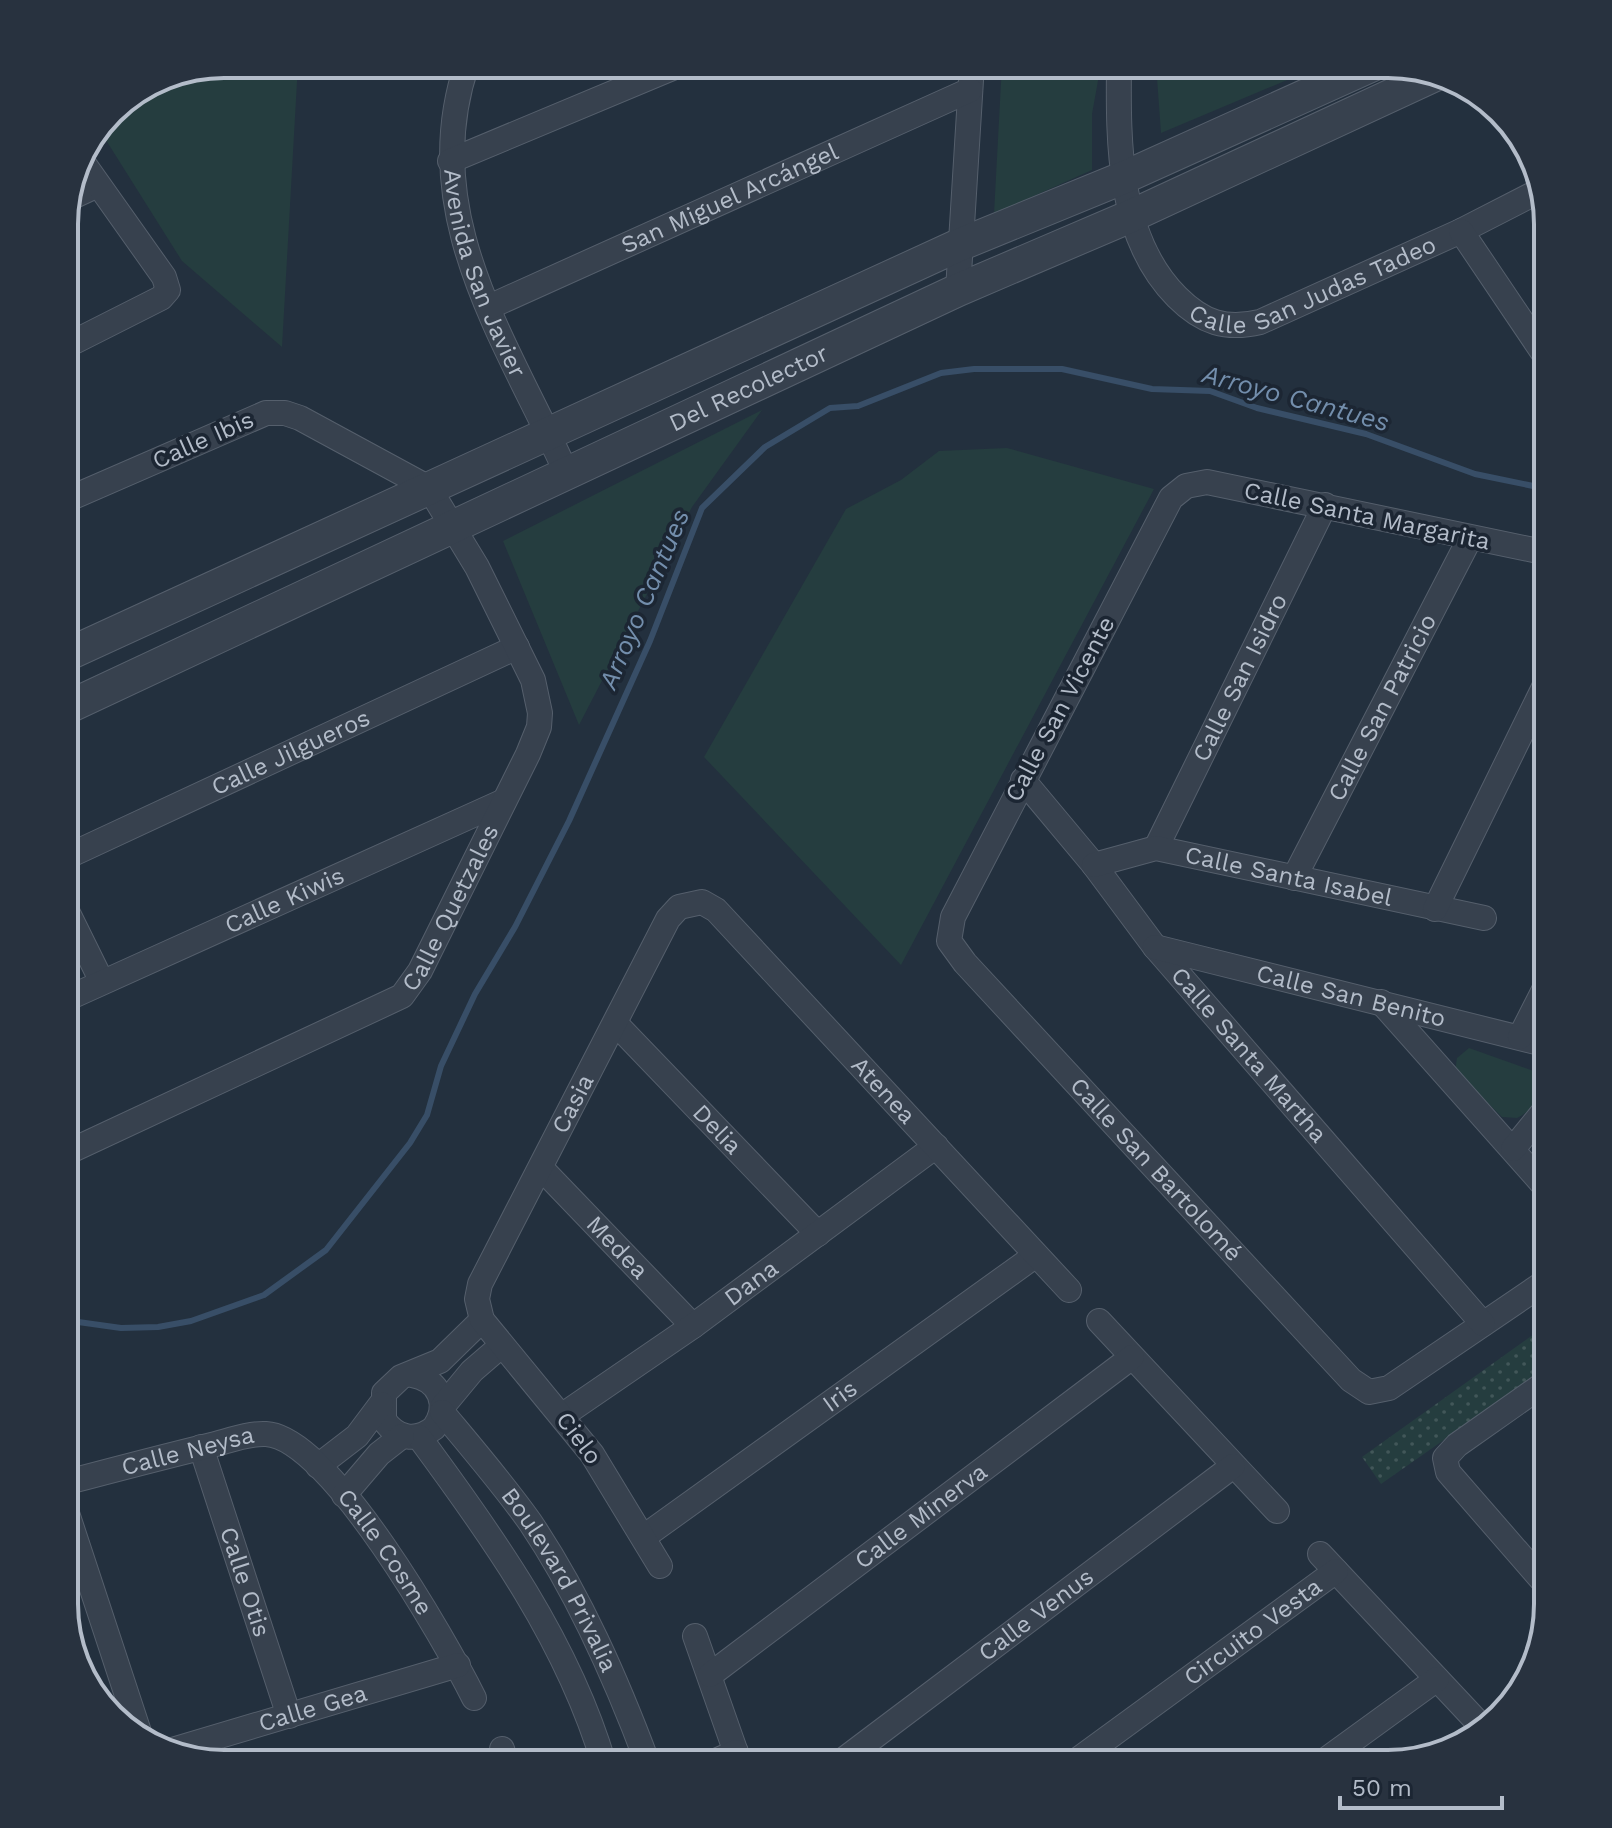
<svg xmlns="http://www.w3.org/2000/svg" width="1612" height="1828" viewBox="0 0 1612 1828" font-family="'Work Sans',sans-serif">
<defs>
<pattern id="grass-dots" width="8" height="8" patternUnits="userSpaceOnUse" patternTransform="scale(2)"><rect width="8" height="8" fill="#253d3f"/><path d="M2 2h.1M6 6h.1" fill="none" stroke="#425759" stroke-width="1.8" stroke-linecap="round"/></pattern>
</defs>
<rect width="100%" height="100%" fill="#23303e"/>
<polygon fill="url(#grass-dots)" points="1548,1324 1548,1367 1381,1484 1362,1457"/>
<g fill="#253d3f">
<path d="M224 64H298L282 347 182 261 99 129C135 82 168 75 224 64Z"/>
<polygon points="1002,64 1101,64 1092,114 1092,170 994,214"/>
<polygon points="1156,64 1325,64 1161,133"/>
<polygon points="762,410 692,507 579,725 503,541"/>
<polygon points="1007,448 1154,489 901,965 704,757 846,509 901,480 939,451"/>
<path d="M1469 1048 1542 1074C1548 1095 1535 1108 1517 1118L1502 1117 1455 1071 1457 1058Z"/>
</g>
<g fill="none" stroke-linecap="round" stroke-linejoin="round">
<polyline stroke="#384e67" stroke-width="6" points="64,1320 121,1328 158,1327 191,1321 264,1295 326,1250 410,1143 427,1115 441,1066 475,994 515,927 569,821 650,641 702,508 765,447 830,408 858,406 941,373 974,369 1062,369 1152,389 1210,391 1257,408 1366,434 1475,474 1548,489"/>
<defs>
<g id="minor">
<path id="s1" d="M467 64C416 213 506 340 566 472"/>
<path id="s2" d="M1119 64C1118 144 1118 238 1177 297 1203 323 1226 330 1260 322L1461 231 1537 192"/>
<polyline points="450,161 682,64"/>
<polyline points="68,199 98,185"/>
<polyline points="1461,231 1548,360"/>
<polyline points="958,290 972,64"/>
<path id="s3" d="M489 307 970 90"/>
<polyline points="64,347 161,298 168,290 164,277 79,157"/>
<path id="s4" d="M1548 553 1207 482 1186 486 1171 498 953 917 949 941 965 963 1351 1380 1369 1392 1389 1388 1548 1280"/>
<path id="s5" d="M1023 780 1094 865 1155 947 1483 1324"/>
<path id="s6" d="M1156 848 1325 505"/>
<path id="s7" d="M64 858 517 647"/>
<path id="s8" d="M1094 865 1156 848 1484 918"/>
<path id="s9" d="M1294 878 1470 538"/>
<polyline points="64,905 102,982"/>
<polyline points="1435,909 1548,679"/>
<path id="s10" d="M1155 947 1548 1045"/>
<path id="s11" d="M64 1000 504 801"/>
<polyline points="1381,1002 1548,1190"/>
<path id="s12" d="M616 1024 818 1234"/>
<polyline points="1520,1037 1548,982"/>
<polyline points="1513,1149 1548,1106"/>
<path id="s13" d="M64 1154 402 996 420 971 528 754 539 727 540 713 533 680 477 567 429 488 300 418 285 413H266L64 501"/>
<path id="s14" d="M541 1168 693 1326"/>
<polyline points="1099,1321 1277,1511"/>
<path d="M412 1375C440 1380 450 1405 434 1428 416 1442 397 1439 384 1420V1393L401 1377 440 1361 482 1320"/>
<polyline points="1548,1381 1457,1445 1445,1458 1448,1472 1548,1587"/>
<polyline points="443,1406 472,1371 501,1346"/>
<path id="s15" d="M442 1412C472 1448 503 1484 530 1522 580 1596 617 1681 648 1764"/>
<path id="s16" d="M563 1415 693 1326 936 1146"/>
<path d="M419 1437C493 1537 568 1642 604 1764"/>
<path id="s17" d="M201 1447 289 1716"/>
<polyline points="318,1466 357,1436 381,1404"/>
<path id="s18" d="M64 1483C113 1470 163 1457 212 1445 228 1441 249 1433 266 1434 330 1437 446 1642 474 1698"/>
<polyline points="344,1495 379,1454 402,1436"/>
<polyline points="64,1504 141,1738"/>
<path id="s19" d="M645 1536 1036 1255"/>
<polyline points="1320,1554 1486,1731"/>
<path id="s20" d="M660 1566 592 1454 482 1320 477 1299 480 1284 668 919 679 907 702 902 716 910 1069 1290"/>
<polyline points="695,1636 740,1764"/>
<path id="s21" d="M710 1675 1132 1357"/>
<polyline points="502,1749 507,1764"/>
<path id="s22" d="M169 1751 458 1665"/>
<polyline points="709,1764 736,1752"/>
<path id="s23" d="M838 1764 1233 1466"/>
<path id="s24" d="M1072 1764 1336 1571"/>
<polyline points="1320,1764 1437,1679"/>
</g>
<g id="tertiary">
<polyline points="64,656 959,245 1125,177 1375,64"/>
<path id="s25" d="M64 709 958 290 1131 216 1435 75"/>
</g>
</defs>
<use href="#minor" stroke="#555f6c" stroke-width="26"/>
<use href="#tertiary" stroke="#555f6c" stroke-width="34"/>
<use href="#minor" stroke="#37414e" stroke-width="24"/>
<use href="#tertiary" stroke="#37414e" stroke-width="32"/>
</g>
<g text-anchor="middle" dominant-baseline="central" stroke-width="7" stroke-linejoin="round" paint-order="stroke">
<g font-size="24" fill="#b3bcc9" stroke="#1c2633">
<text stroke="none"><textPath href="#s3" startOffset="264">San Miguel Arcángel</textPath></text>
<text stroke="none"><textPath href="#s2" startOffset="398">Calle San Judas Tadeo</textPath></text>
<text stroke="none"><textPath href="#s1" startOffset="216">Avenida San Javier</textPath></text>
<text stroke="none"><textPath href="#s25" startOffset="756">Del Recolector</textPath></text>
<text transform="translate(203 440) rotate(-24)">Calle Ibis</text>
<text transform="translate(1367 516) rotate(12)">Calle Santa Margarita</text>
<text stroke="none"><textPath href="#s6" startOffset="190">Calle San Isidro</textPath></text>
<text stroke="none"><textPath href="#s9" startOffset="192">Calle San Patricio</textPath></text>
<text transform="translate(1060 709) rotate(-62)">Calle San Vicente</text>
<text stroke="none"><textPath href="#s7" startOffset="250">Calle Jilgueros</textPath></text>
<text stroke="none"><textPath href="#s8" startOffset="200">Calle Santa Isabel</textPath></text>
<text stroke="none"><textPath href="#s11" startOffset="242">Calle Kiwis</textPath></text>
<text stroke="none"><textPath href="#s13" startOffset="474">Calle Quetzales</textPath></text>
<text stroke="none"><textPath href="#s10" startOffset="202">Calle San Benito</textPath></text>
<text stroke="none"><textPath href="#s5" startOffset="356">Calle Santa Martha</textPath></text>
<text stroke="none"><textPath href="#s20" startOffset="1054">Atenea</textPath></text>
<text stroke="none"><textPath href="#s20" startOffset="544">Casia</textPath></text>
<text stroke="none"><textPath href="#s12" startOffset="146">Delia</textPath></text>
<text stroke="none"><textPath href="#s4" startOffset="1194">Calle San Bartolomé</textPath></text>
<text stroke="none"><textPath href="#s14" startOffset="110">Medea</textPath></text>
<text stroke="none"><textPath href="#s16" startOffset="230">Dana</textPath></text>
<text stroke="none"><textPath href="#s19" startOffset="240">Iris</textPath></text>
<text transform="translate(579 1438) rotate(53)">Cielo</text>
<text stroke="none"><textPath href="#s18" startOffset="128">Calle Neysa</textPath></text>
<text stroke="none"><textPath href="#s21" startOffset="264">Calle Minerva</textPath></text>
<text stroke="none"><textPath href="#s18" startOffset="380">Calle Cosme</textPath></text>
<text stroke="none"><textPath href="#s17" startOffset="142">Calle Otis</textPath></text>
<text stroke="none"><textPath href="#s15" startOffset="206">Boulevard Privalia</textPath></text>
<text stroke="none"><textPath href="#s23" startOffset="248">Calle Venus</textPath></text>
<text stroke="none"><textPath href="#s24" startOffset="224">Circuito Vesta</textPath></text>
<text stroke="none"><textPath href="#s22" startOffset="150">Calle Gea</textPath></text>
</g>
<g font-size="26" font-style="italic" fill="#738eac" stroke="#1c2633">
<text transform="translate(1296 398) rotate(15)">Arroyo Cantues</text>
<text transform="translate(644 599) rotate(-67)">Arroyo Cantues</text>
</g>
</g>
<path d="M0 0H1612V1828H0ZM224 78H1388A146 146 0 0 1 1534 224V1604A146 146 0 0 1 1388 1750H224A146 146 0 0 1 78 1604V224A146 146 0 0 1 224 78Z" fill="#28323f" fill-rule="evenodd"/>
<path fill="none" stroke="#b3bcc9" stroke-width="4" d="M224 78H1388A146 146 0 0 1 1534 224V1604A146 146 0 0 1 1388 1750H224A146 146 0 0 1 78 1604V224A146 146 0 0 1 224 78Z"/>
<path d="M1340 1796v12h162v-12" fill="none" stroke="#b3bcc9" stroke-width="4"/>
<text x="1352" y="1796" font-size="24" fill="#b3bcc9" stroke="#1c2633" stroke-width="6" paint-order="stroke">50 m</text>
</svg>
